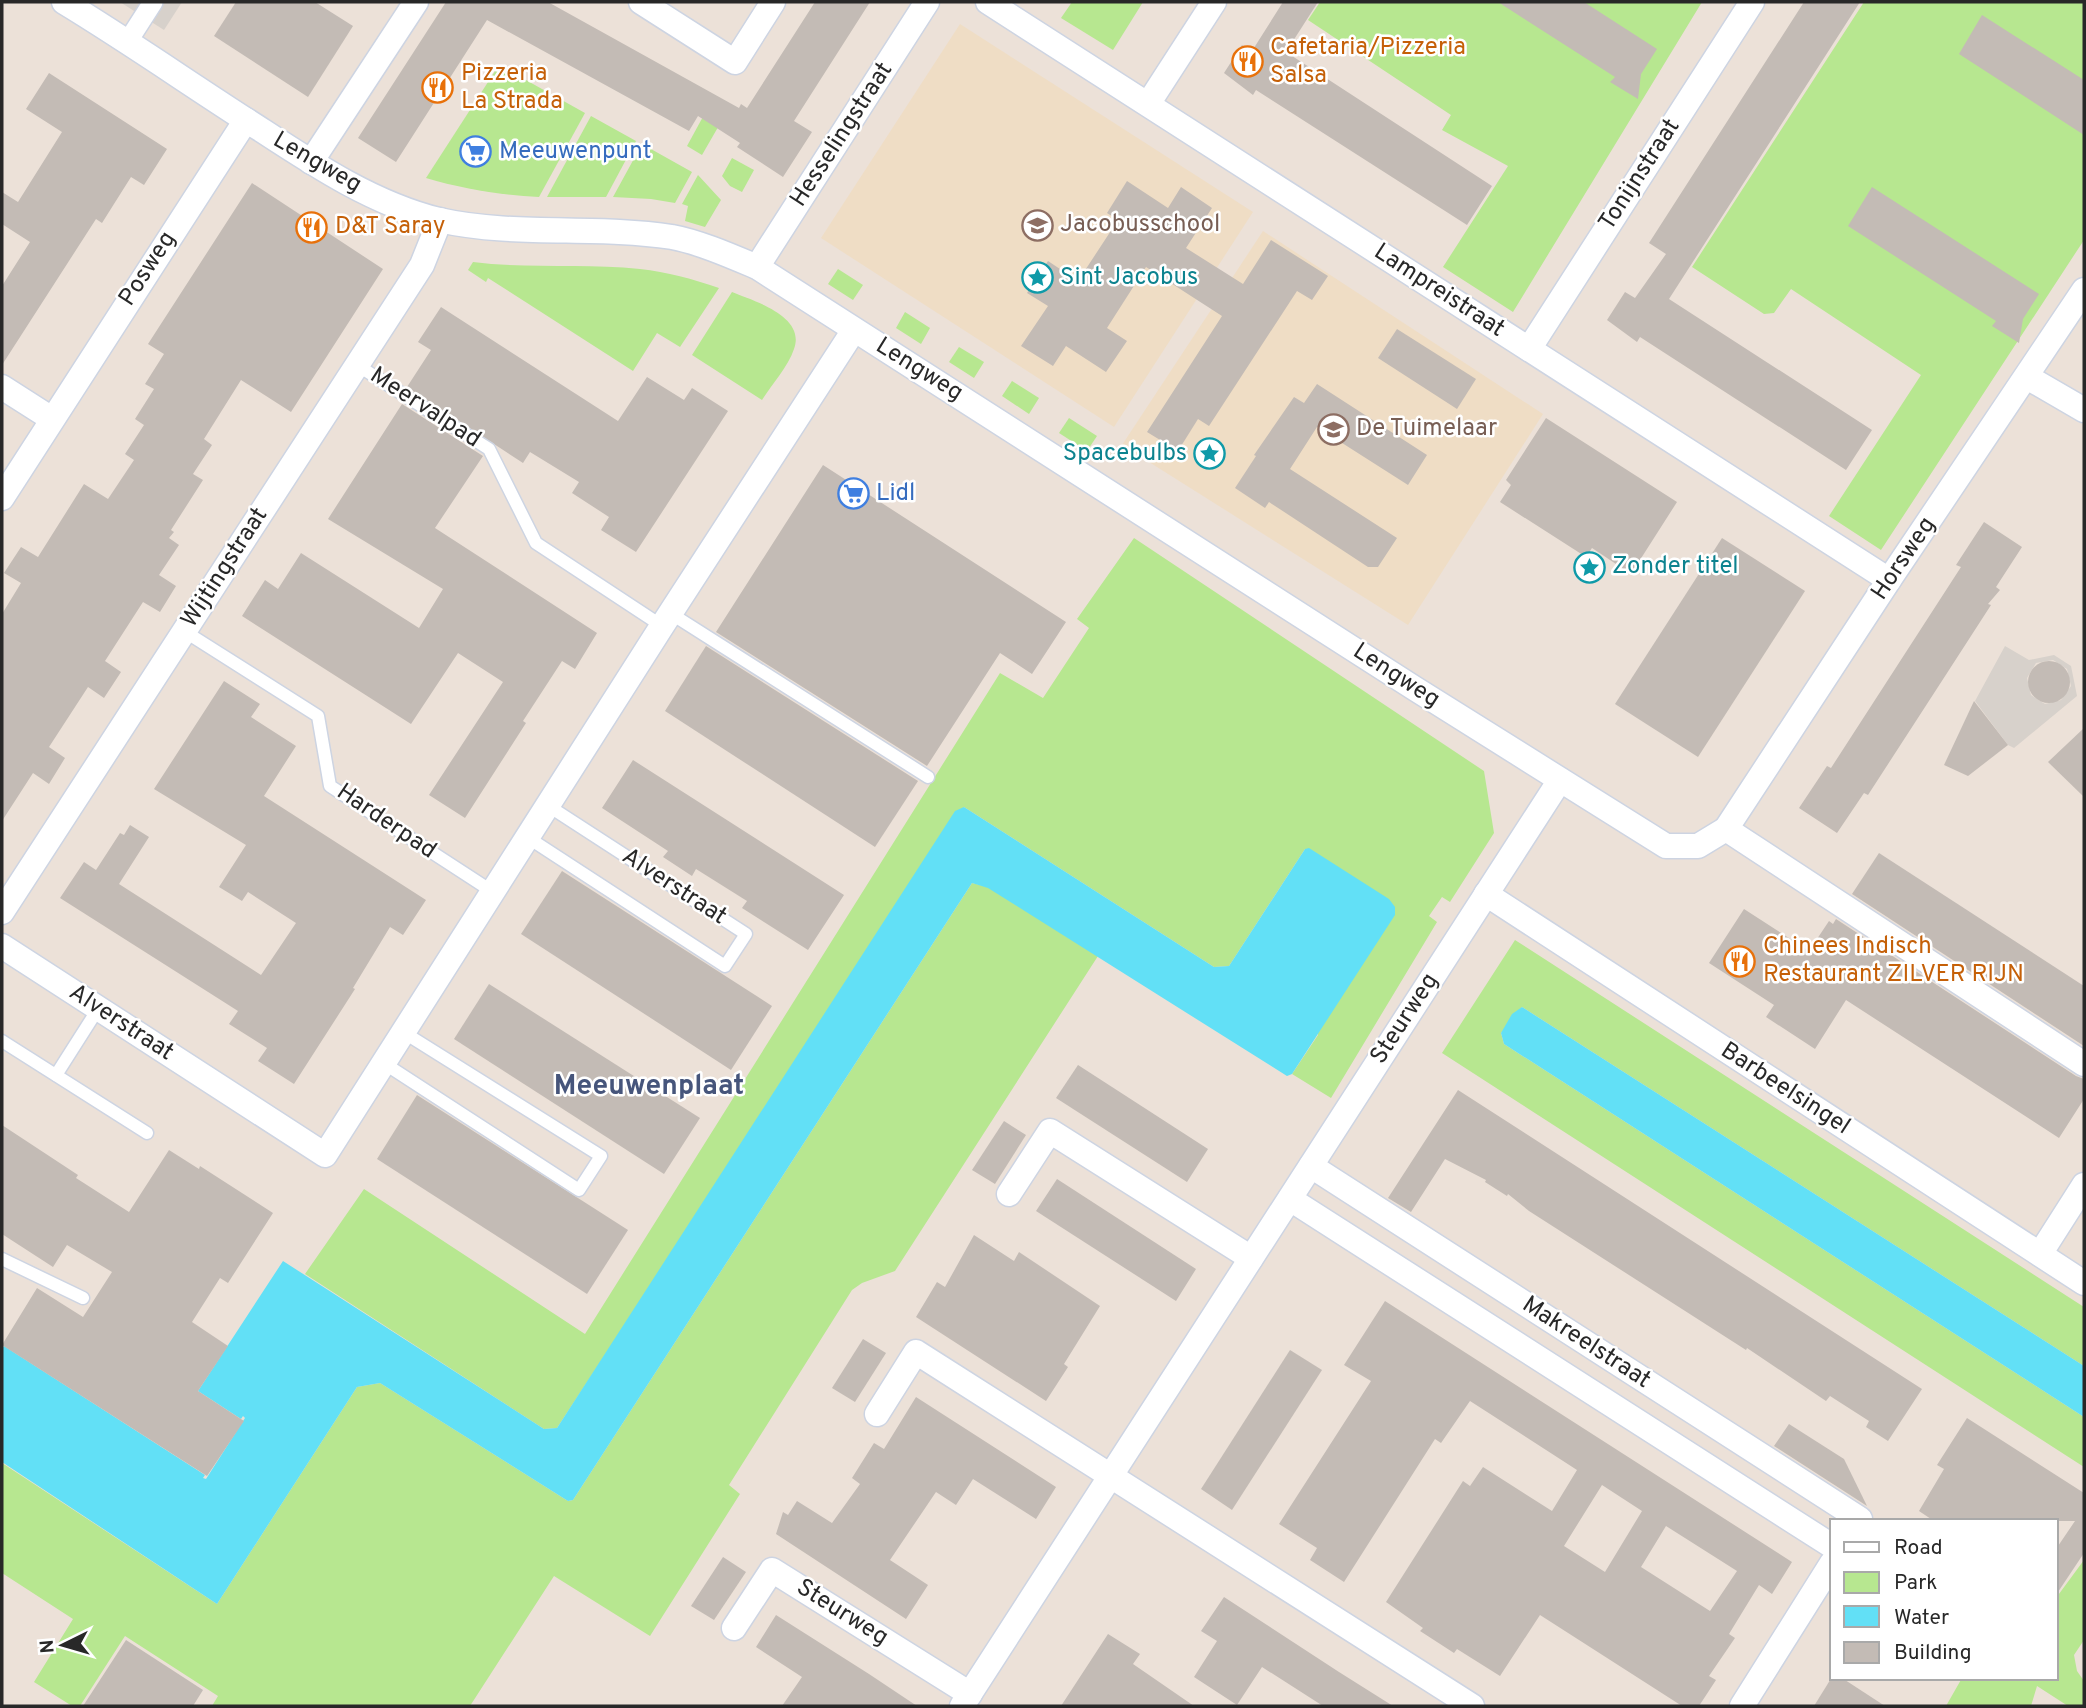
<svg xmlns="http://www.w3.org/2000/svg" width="2086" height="1708" viewBox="0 0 2086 1708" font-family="Overpass,sans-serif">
<rect width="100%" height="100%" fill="#ece1d8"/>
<g fill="#efddc5">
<polygon points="960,24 1253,212 1114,427 821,238"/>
<polygon points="1263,231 1543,414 1408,625 1122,445"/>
</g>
<g fill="#b7e790">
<polygon points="1072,2 1143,2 1113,50 1061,18"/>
<polygon points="1320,2 1702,2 1513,312 1443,267 1508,166 1442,130 1451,115 1308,20"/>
<polygon points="1864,2 2084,2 2084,240 1881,550 1829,516 1921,375 1791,289 1774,313 1764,314 1692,267"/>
<path d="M499 65 585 113 539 197C500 195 463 189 426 178Z"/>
<polygon points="705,113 721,122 702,155 687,146"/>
<polygon points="591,116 636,141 606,197 547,197"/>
<polygon points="642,144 692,172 675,203 651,199 613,197"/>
<polygon points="732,158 754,170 742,192 730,186 722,176"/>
<polygon points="698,175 721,200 705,227 685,221 688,206 682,204"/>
<path d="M473 262C528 269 584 263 640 269 667 272 693 279 719 288L680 347 657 333 633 371 488 278 486 282 468 270Z"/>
<polygon points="838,269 863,285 853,300 828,284"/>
<path d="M732 292C754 301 806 316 794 349 788 367 772 384 762 400L692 355Z"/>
<polygon points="905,312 930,328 921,344 896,328"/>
<polygon points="959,347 984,362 974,378 949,362"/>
<polygon points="1012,381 1039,398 1029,414 1002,396"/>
<polygon points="1069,418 1097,436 1087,451 1059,433"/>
<polygon points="1134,538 1484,771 1494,833 1450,902 1442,897 1429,916 1437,922 1331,1098 1292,1074 1318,1035 1305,849 1229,966 1214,967 964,807 557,1428 544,1429 305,1274 364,1189 585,1334 1000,673 1043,698 1089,628 1077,619"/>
<polygon points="972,883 988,887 1098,956 895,1271 862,1283 852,1290 729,1485 740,1494 650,1636 554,1576 470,1706 212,1706 218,1696 125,1636 80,1706 72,1706 34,1682 73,1619 2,1573 2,1463 217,1604 357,1387 380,1383 568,1501 573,1500"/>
<polygon points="1515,940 2084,1307 2084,1366 1522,1007 1501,1033 1504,1044 2084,1417 2084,1467 1442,1053"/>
<polygon points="2084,1560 2084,1640 2074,1655 2077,1671 2084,1681 2084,1706 2068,1706 2037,1686 2031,1706 1946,1706 1962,1678 2056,1678 2056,1598"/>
</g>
<g fill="#d7d1cb" fill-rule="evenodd">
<polygon points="120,2 182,2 164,30"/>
<path d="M2005 646 2029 660 2054 655 2071 666 2077 696 2014 748 2008 745 1975 701ZM2053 660 2067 669 2071 686 2061 700 2045 704 2031 695 2027 678 2036 663Z"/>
</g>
<g fill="#62e0f6">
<polygon points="964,807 1214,967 1229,966 1305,849 1309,848 1389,899 1395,907 1395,915 1292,1074 1287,1076 988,888 972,883 573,1500 568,1501 380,1383 357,1387 217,1604 2,1462 2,1349 4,1346 205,1475 203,1478 206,1479 245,1418 243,1416 241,1419 198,1391 283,1261 544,1429 557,1428 955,811"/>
<polygon points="1522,1007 2084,1366 2084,1417 1504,1044 1501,1033 1512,1014"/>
</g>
<g fill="#c3bbb5" fill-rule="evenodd">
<polygon points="236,2 315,2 353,26 308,97 214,36"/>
<polygon points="446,2 548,2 739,108 741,104 747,108 815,2 870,2 794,121 812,132 783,177 737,147 740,143 698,116 689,131 487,20 396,162 358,138"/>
<polygon points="1283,2 1318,2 1286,52 1492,186 1467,225 1256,90 1253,95 1224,73 1242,45 1252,51"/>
<polygon points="1498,2 1584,2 1657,49 1641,74 1638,99 1610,82 1615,77"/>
<polygon points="1804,2 1860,2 1669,299 1872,430 1846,470 1640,337 1637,342 1607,320 1625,292 1635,298 1666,254 1649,243"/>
<polygon points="1982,15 2084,80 2084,135 1959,54"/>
<polygon points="49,73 167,149 144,185 131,177 102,223 96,219 2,365 2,286 30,242 2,224 2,192 18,202 62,132 26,109"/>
<polygon points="1127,181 1168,208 1181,187 1212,208 1186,248 1243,284 1271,240 1328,276 1312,300 1297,291 1209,426 1198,419 1178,451 1147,432 1222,316 1146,267 1107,328 1127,341 1106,372 1066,346 1053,366 1021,346 1048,306 1027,293 1048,261 1078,281 1118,220 1107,213"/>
<polygon points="252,183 383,269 291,412 241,380 204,439 212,445 193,474 203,480 171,530 174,532 169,538 179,545 159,575 176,586 160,612 143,602 105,661 121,672 104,698 88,687 49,747 65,758 49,784 33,773 2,821 2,614 21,583 4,573 21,547 38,557 84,484 108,499 134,460 125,454 144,425 135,419 154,389 145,384 164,354 148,344"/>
<polygon points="1872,187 2039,294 2023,319 2019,343 1992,326 1996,321 1848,226"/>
<polygon points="441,307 618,421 647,377 684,400 692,388 728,411 636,552 601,530 609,517 572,493 579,482 530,452 523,463 407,387 431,350 418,342"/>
<polygon points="1397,329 1476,379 1457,409 1378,358"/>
<polygon points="1317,384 1427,455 1408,485 1317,427 1290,469 1397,538 1378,567 1368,567 1269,502 1265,508 1235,488 1256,456 1254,455 1294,397 1304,403"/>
<polygon points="402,404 483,456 435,528 597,633 575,669 562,661 523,721 526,723 465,818 429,795 503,682 458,653 411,724 242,616 265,580 278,589 301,553 419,628 443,589 328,519"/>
<polygon points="1546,418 1677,502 1631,574 1592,548 1586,557 1500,502 1511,485 1506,480"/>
<polygon points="823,465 1066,622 1032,674 1000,653 927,766 716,632"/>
<polygon points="1984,522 2022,547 1996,587 2000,590 1988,604 1991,605 1949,670 1868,795 1864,793 1837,833 1799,808 1827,766 1831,768 1961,567 1956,565"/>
<polygon points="1722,538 1805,591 1698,757 1615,704"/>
<polygon points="706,646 918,781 875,847 665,711"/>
<circle cx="2049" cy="682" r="21"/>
<polygon points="224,681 260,704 251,717 296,746 264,796 426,900 403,935 390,927 353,988 355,989 294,1084 258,1061 267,1048 229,1024 238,1011 60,898 84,862 96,870 120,833 124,835 130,825 149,837 119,884 261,975 296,923 248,892 242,901 219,887 246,845 154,789"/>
<polygon points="1974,701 2008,745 1968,776 1944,765"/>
<polygon points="2084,728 2084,797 2048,762"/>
<polygon points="633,760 844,895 808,950 742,908 747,901 696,869 692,876 663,857 668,851 602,808"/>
<polygon points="1879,853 2084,986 2084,1046 1852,894"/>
<polygon points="562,871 772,1006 731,1070 521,934"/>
<polygon points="1744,909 1809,951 1829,921 1833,924 1836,919 2076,1076 2084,1079 2084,1099 2059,1138 1846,1000 1815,1049 1766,1017 1774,1005 1709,963"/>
<polygon points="489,984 700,1118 664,1174 454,1039"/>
<polygon points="1078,1065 1208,1149 1187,1182 1056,1098"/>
<polygon points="1458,1090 1922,1389 1888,1441 1866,1427 1869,1421 1830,1396 1826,1401 1747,1348 1746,1350 1529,1211 1508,1194 1507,1196 1485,1182 1486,1180 1445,1159 1411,1212 1388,1198"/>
<polygon points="417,1095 628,1230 587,1294 377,1159"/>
<polygon points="1004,1121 1026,1135 995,1184 972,1170"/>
<polygon points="2,1125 78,1175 76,1178 129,1212 169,1150 199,1169 200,1166 273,1213 228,1283 220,1278 192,1322 228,1346 198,1391 244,1421 207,1476 2,1345 37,1288 83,1317 112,1272 67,1245 53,1267 2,1234"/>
<polygon points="1057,1179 1196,1269 1176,1301 1036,1211"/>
<polygon points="974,1235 1014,1261 1019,1252 1100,1306 1064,1364 1068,1367 1046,1401 916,1317 937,1282 945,1287"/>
<path d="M1385 1301 1792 1562 1772 1594 1759 1585 1729 1634 1735 1638 1709 1676 1716 1680 1699 1706H1682L1540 1615 1500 1676 1457 1649 1454 1653 1420 1631 1423 1628 1386 1602 1463 1481 1470 1486 1483 1467 1552 1511 1577 1470 1470 1401 1441 1443 1435 1439 1344 1582 1310 1560 1317 1548 1279 1524 1371 1381 1344 1365ZM1602 1485 1642 1511 1605 1572 1564 1546ZM1666 1526 1737 1571 1710 1611 1641 1567Z"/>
<polygon points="863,1339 886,1353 855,1402 832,1388"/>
<polygon points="1290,1350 1322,1370 1232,1510 1201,1489"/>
<polygon points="916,1397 1056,1487 1036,1519 973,1479 956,1505 936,1492 890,1560 928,1585 906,1619 776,1534 783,1512 788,1515 797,1501 832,1523 860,1484 852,1478 874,1443 884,1449"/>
<polygon points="1967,1418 2084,1493 2084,1553 2056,1595 2056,1549 2075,1521 1934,1521 1919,1511 1944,1469 1937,1465"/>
<polygon points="1789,1424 1844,1459 1867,1506 1774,1446"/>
<polygon points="723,1557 746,1572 714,1620 691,1606"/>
<polygon points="1224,1597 1339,1672 1393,1706 1323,1706 1262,1667 1237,1705 1194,1677 1217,1641 1201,1631"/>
<polygon points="776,1615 869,1674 917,1706 782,1706 802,1677 756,1647"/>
<polygon points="1108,1634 1140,1654 1133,1664 1194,1706 1061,1706"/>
<polygon points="126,1640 203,1690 193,1706 83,1706"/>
<polygon points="1832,1677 1842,1678 1885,1706 1814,1706"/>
</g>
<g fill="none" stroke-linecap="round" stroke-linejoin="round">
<defs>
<g id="service">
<polyline points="357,365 489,449 536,543 662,626"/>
<polyline points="670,613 928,777"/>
<polyline points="184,631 318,716 330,786 493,892"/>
<polyline points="527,837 725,966 746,934 547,805"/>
<polyline points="2,1041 147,1133"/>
<polyline points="382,1062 579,1190 601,1156 403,1032"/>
<polyline points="56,1075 98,1009"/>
<polyline points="2,1259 83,1298"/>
</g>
<polyline id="pedestrian" points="128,41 153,2"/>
<g id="minor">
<path d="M64 2C130 42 194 87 260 129 315 165 374 204 439 220 515 237 595 225 672 237 699 242 731 256 757 267L1414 688 1666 846H1698L1726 829 1889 580 2084 290"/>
<polyline points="641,2 735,62 773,2"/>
<polyline points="988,2 1889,580"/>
<polyline points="1148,104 1214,2"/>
<polyline points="311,162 416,2"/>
<polyline points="757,267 927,2"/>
<polyline points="1529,349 1752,2"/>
<polyline points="2027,377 2084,410"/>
<polyline points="2,387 52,419"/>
<polyline points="2,498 246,120"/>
<polyline points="1726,829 2084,1064"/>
<polyline points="1486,894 2084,1283"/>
<polyline points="2,912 422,265 440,220"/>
<polyline points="2,946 325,1155 662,626 854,330"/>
<polyline points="1311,1166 1860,1519 1859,1521"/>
<polyline points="1009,1194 1050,1131 1251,1258"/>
<polyline points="1290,1199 1832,1546"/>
<polyline points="2040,1254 2084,1185"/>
<polyline points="877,1414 916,1352 1472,1706"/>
<polyline points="734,1628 772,1570 970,1694"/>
<polyline points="962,1706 1560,780"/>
<polyline points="1742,1706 1832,1563"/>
</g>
</defs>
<use href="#service" stroke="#cdd4e2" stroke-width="15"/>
<use href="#pedestrian" stroke="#cdd4e2" stroke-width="22"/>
<use href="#minor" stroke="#cdd4e2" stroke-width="27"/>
<use href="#service" stroke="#fff" stroke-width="12"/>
<use href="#pedestrian" stroke="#fff" stroke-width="19"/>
<use href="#minor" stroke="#fff" stroke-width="24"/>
</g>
<defs>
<symbol id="restaurant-ring" viewBox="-11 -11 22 22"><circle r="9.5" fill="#fff" stroke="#e8710a" stroke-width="1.5"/><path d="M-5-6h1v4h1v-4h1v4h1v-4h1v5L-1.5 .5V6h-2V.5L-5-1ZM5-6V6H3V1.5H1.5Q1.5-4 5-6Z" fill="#e8710a"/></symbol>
<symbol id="supermarket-ring" viewBox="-11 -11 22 22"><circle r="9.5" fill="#fff" stroke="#3f7fe0" stroke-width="1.5"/><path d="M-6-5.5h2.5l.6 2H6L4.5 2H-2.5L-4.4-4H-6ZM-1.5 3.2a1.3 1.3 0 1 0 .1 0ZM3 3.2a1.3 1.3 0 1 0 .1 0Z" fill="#3f7fe0"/></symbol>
<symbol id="school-ring" viewBox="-11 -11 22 22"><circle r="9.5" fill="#fff" stroke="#8d6e63" stroke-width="1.5"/><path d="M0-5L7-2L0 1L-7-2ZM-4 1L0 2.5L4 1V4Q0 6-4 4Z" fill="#8d6e63"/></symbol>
<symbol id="sight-ring" viewBox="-11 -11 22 22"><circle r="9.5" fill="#fff" stroke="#0f9aa8" stroke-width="1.5"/><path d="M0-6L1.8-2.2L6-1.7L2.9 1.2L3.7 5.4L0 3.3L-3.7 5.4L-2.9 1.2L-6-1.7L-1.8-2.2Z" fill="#0f9aa8"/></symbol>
</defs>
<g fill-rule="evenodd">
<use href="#restaurant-ring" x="1230" y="44" width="35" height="35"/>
<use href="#restaurant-ring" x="420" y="70" width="35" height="35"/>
<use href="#supermarket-ring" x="458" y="134" width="35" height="35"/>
<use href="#school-ring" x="1020" y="208" width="35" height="35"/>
<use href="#restaurant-ring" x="294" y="210" width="35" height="35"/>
<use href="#sight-ring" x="1020" y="260" width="35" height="35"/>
<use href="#school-ring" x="1316" y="412" width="35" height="35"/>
<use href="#sight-ring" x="1192" y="436" width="35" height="35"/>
<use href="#supermarket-ring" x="836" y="476" width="35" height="35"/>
<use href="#sight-ring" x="1572" y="550" width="35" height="35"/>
<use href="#restaurant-ring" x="1722" y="944" width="35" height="35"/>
</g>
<g text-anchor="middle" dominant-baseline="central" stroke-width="5" stroke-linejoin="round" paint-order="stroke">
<g font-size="24" fill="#c56008" stroke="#fff" text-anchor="start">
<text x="1270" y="48">Cafetaria/Pizzeria<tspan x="1270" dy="28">Salsa</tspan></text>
<text x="461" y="74">Pizzeria<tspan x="461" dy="28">La Strada</tspan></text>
<text x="335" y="227">D&amp;T Saray</text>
<text x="1763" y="947">Chinees Indisch<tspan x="1763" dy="28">Restaurant ZILVER RIJN</tspan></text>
</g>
<g font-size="24" fill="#282828" stroke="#fff">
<text transform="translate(842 135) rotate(-57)">Hesselingstraat</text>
<text transform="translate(317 163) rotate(30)">Lengweg</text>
<text transform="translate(1640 175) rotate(-57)">Tonijnstraat</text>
<text transform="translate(148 269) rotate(-57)">Posweg</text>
<text transform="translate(1439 291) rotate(33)">Lampreistraat</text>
<text transform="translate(919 370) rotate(32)">Lengweg</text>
<text transform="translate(425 408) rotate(33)">Meervalpad</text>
<text transform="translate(1904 559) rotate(-56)">Horsweg</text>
<text transform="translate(225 568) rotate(-57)">Wijtingstraat</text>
<text transform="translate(1396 676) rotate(33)">Lengweg</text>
<text transform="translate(386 822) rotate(34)">Harderpad</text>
<text transform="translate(674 887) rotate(33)">Alverstraat</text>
<text transform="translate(1405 1019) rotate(-57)">Steurweg</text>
<text transform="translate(121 1023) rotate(33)">Alverstraat</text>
<text transform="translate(1785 1089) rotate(33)">Barbeelsingel</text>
<text transform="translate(1586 1343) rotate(33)">Makreelstraat</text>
<text transform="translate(842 1613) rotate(32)">Steurweg</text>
</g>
<g font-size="24" fill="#366cbe" stroke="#fff" text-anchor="start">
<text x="499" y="152">Meeuwenpunt</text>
<text x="876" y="494">Lidl</text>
</g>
<g font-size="24" fill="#785e54" stroke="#fff" text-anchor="start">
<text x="1060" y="225">Jacobusschool</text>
<text x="1356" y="429">De Tuimelaar</text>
</g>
<g font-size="24" fill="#0d838f" stroke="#fff" text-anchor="start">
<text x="1060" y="278">Sint Jacobus</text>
<text x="1187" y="454" text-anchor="end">Spacebulbs</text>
<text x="1612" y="567">Zonder titel</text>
</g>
<g font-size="28" font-weight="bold" fill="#46557b" stroke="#fff">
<text x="649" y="1087">Meeuwenplaat</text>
</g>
</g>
<rect width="2086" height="1708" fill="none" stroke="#282828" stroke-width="7"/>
<rect x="1830" y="1519" width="228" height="161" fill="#ffffff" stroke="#a9a9a9" stroke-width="2"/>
<rect x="1844" y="1542" width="35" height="10" fill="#ffffff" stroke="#a9a9a9" stroke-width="2"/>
<text x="1894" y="1554" font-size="21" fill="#282828">Road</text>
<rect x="1844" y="1572" width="35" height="21" fill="#b7e790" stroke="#a9a9a9" stroke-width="2"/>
<text x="1894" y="1589" font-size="21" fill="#282828">Park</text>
<rect x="1844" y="1606" width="35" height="21" fill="#62e0f6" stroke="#a9a9a9" stroke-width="2"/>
<text x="1894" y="1624" font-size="21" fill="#282828">Water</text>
<rect x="1844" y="1642" width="35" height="21" fill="#c3bbb5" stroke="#a9a9a9" stroke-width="2"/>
<text x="1894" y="1659" font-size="21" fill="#282828">Building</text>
<g transform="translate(63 1645) rotate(265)" stroke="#ffffff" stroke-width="5" paint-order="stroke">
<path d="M0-5L12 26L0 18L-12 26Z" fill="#282828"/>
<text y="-10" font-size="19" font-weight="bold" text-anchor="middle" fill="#282828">N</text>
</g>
</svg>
